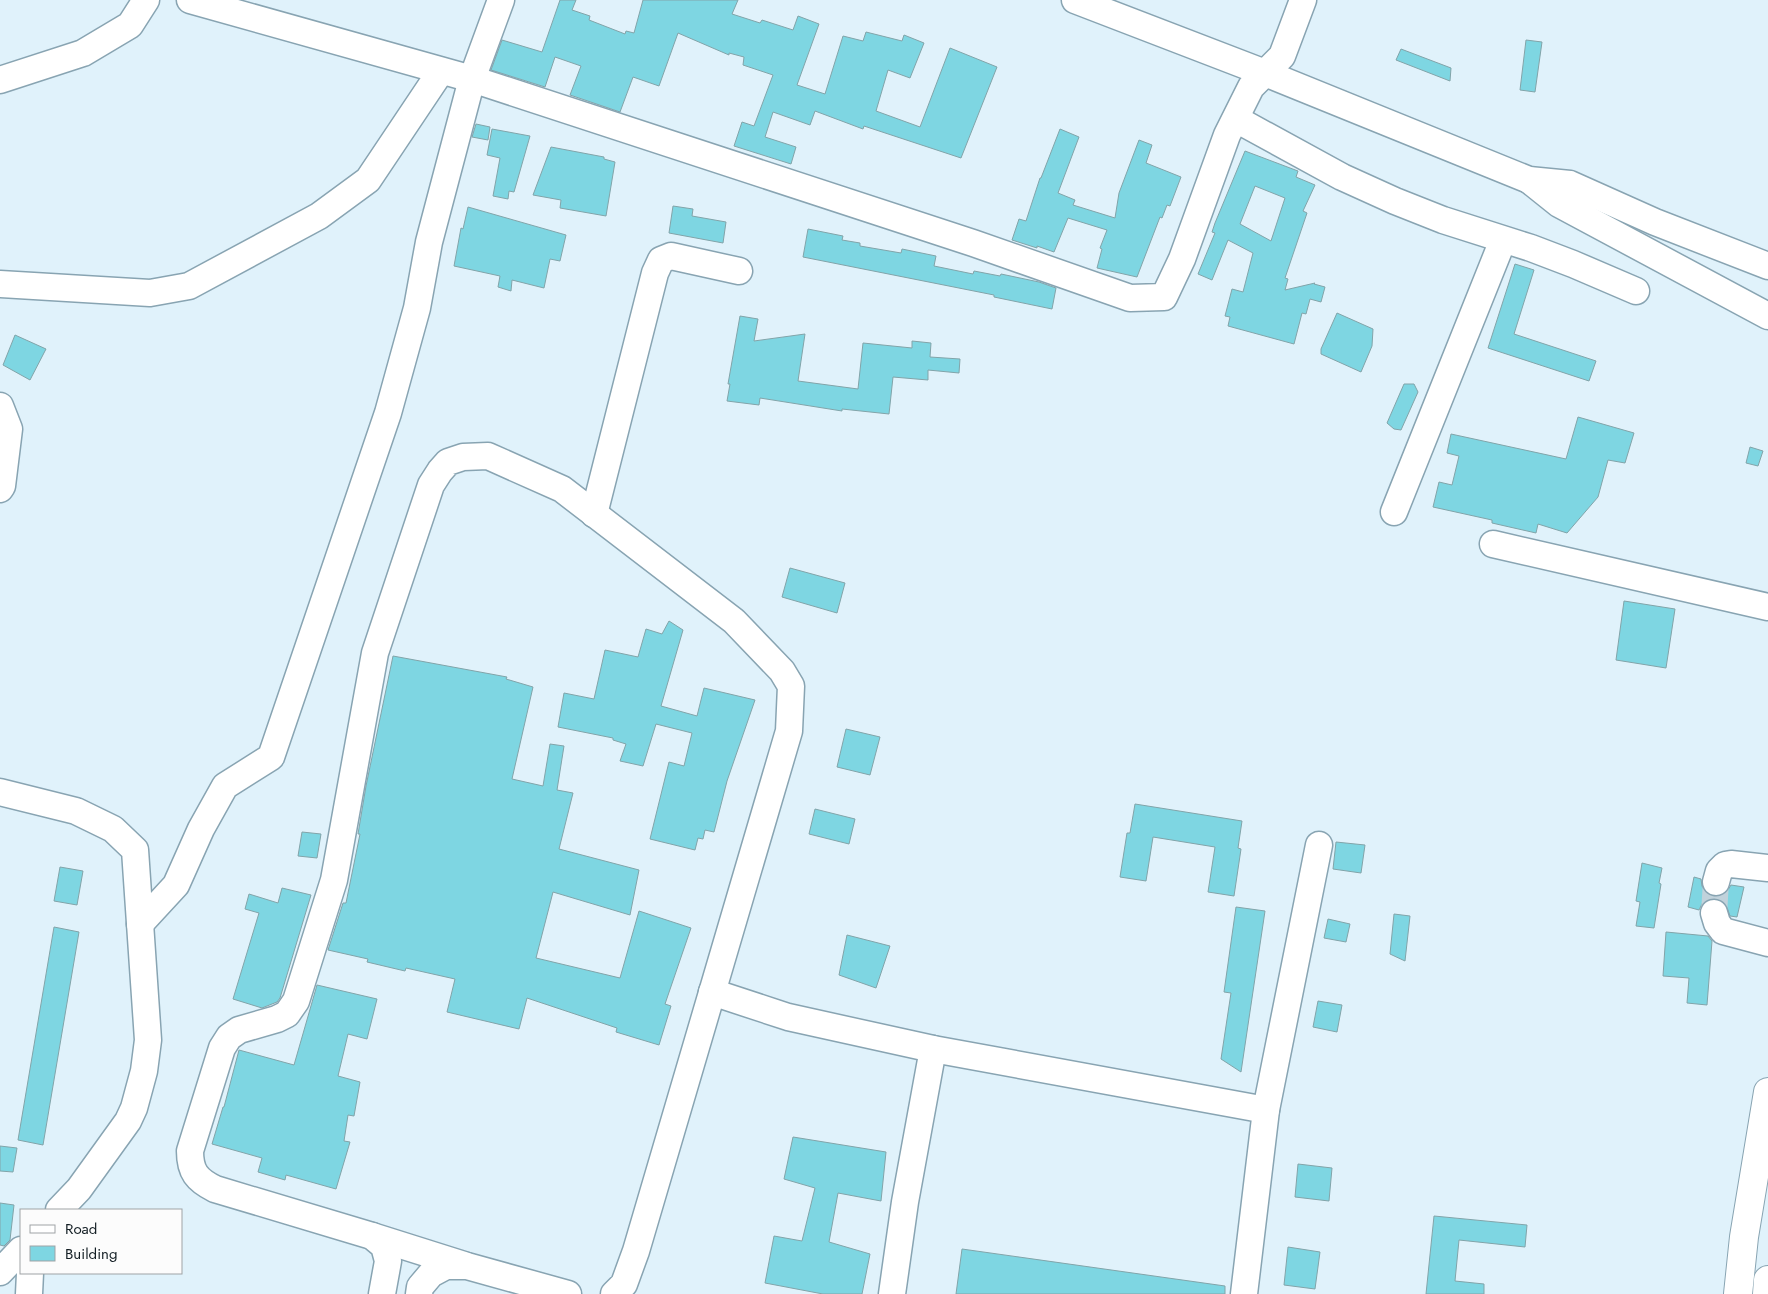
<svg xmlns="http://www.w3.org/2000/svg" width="1768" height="1294" viewBox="0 0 1768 1294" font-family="Jost,sans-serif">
<rect width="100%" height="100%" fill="#e0f2fb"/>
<g fill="#7ed6e2" stroke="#82a4a9" fill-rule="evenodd">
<polygon points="560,0 576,0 572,10 590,16 589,20 625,34 626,31 634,33 643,0 738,0 732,14 760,23 762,20 793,30 798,16 819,24 797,85 825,94 843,36 863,41 866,32 902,41 904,35 924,43 910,78 888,70 876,111 920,127 950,48 997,67 961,158 864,126 863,129 815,111 810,125 773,112 765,137 796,147 791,164 734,146 742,122 754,126 773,75 743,65 744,57 729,53 729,55 678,33 659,86 633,77 620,112 570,95 581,66 555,57 545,87 491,70 502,40 542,52"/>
<polygon points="1526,40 1542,42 1535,92 1520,90"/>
<polygon points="1401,49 1451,68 1450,81 1396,60"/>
<polygon points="476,124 490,127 488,140 472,137"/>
<polygon points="492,129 530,136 514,192 509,191 508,199 493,196 500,158 487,155"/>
<polygon points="1060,129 1079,137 1058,193 1075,200 1073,205 1115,218 1119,193 1139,140 1152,145 1146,163 1181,177 1170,206 1167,205 1162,218 1160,217 1137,277 1097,268 1102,249 1100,248 1107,230 1068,218 1054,252 1037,246 1037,248 1012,240 1019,219 1026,221 1040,178 1041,178"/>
<polygon points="551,147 604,157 604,159 615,162 606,216 560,208 561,200 533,195"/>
<path d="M1245 151 1298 171 1296 177 1315 185 1303 211 1307 213 1285 278 1288 279 1285 290 1315 283 1314 284 1325 287 1321 302 1310 299 1306 314 1302 313 1294 344 1228 326 1230 317 1225 316 1232 289 1243 292 1253 253 1228 240 1212 280 1198 274 1215 233 1212 232 1215 223ZM1255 186 1285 198 1271 241 1240 224Z"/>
<polygon points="673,206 693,209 692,216 726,222 723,243 669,233"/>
<polygon points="468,207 566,235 560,261 550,259 544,288 512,280 511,291 498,287 500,276 454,266 461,228 463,229"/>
<polygon points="808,229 843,236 842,240 860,243 860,246 901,253 902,249 936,256 934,266 973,274 974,271 1000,276 1001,274 1039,282 1056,288 1052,309 994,297 994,295 803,257"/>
<polygon points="1515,264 1534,270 1514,334 1596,361 1589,381 1488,348"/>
<polygon points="1337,313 1373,329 1372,346 1361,372 1321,354 1321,349"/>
<polygon points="740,316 758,319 754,341 805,334 798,381 858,389 863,343 912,348 912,341 931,343 930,357 960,359 959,373 928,370 928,380 893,377 889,414 842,409 842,411 760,398 759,405 727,401 730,384 728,384"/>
<polygon points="15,335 46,349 30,380 3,365"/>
<polygon points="1404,384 1414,384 1418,392 1401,430 1394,429 1387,423"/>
<polygon points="1578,417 1634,433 1625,463 1608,460 1598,497 1567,533 1538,524 1536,533 1492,523 1492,520 1433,507 1439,482 1452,485 1459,456 1447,453 1451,434 1566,459"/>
<polygon points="1750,447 1763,451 1758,466 1746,463"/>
<polygon points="790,568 845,583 837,613 782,597"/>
<polygon points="1624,601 1675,609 1666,668 1616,660"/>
<polygon points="669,621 683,630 661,706 697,716 704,688 755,700 727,781 714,832 705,830 703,839 698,838 695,850 650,839 669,762 684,766 692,733 656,724 643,766 620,761 626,744 613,740 613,738 558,727 564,693 594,699 605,650 638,657 646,629 662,634"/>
<polygon points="393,656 507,677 506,679 533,687 512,779 543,786 550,744 564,746 557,790 573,793 559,849 639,870 630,915 553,892 536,958 620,978 639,911 691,928 665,1004 671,1006 659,1045 616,1032 617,1028 527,998 519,1029 447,1012 455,979 406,968 405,971 367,962 368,959 328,950 343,903 346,903 360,834 358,834 366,786"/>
<polygon points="846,729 880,737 870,775 837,767"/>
<polygon points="1135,804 1242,821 1238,848 1241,849 1234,896 1208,892 1215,847 1153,837 1146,881 1120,877 1127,833 1130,833"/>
<polygon points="815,809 855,819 849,844 809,834"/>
<polygon points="302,832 321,834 317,858 298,856"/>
<polygon points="1336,842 1365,845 1361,873 1333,869"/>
<polygon points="1642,863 1662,868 1659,883 1661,884 1654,928 1636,926 1640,902 1636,901"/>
<polygon points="60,867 83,871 77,905 54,901"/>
<polygon points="1694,877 1701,879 1702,886 1705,892 1713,897 1720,896 1726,893 1731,885 1744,887 1737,917 1730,916 1725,902 1717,898 1710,899 1703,902 1699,910 1688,907"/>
<polygon points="282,888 311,895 280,998 277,1002 262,1008 233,999 259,913 245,909 249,894 278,903"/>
<polygon points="1236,907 1265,911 1241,1072 1221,1059 1231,993 1224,992"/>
<polygon points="1394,914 1410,916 1405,961 1390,954"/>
<polygon points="1328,919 1350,924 1346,942 1324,938"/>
<polygon points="54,927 79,932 43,1145 18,1140"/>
<polygon points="1666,932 1708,936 1712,941 1707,1005 1687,1003 1689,978 1663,976"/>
<polygon points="847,935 890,946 876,988 839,975"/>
<polygon points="317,985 377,999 367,1039 348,1034 338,1076 360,1082 354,1116 348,1115 344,1141 350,1142 336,1189 286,1175 285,1180 258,1172 262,1158 212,1144 223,1107 224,1107 239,1050 294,1065"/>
<polygon points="1318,1001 1342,1005 1337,1032 1313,1027"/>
<polygon points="793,1137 886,1152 881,1201 838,1193 829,1242 870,1254 862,1294 823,1294 765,1283 774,1236 802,1241 815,1188 784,1179"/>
<polygon points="0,1146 17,1148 13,1172 0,1171"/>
<polygon points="1298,1164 1332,1168 1329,1201 1295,1197"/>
<polygon points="0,1203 14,1205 10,1240 4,1246 0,1245"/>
<polygon points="1434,1216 1527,1225 1525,1247 1459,1240 1455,1281 1484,1284 1484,1294 1426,1294"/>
<polygon points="1288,1247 1320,1252 1315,1289 1284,1285"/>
<polygon points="962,1249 1225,1286 1225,1294 956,1294"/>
</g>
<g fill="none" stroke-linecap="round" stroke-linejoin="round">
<polyline stroke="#c1d2db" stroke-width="26" stroke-dasharray="26 13" stroke-linecap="butt" points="1714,913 1716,882"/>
<defs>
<g id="minor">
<polyline points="190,0 472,79 973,243 1130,298 1164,297 1182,259 1227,135 1251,87 1282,56 1303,0"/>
<polyline points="1075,0 1265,73 1529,180 1570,184 1655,222 1768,266"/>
<polyline points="0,80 83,53 130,25 146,0"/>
<polyline points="1236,119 1342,177 1395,201 1443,220 1531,248 1573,264 1636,291"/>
<polyline points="1529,180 1559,204 1768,316"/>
<polyline points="0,284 150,293 189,286 319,216 368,180 441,71"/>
<polyline points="0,406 9,429 2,486 0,489"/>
<polyline points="1394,512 1503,240"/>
<polyline points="594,514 655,273 661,260 671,256 739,271"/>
<polyline points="1493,544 1768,607"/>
<polyline points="0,792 76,811 113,829 135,850 148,1040 144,1071 134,1108 128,1121 79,1189 59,1210"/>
<polyline points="1716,882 1719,871 1725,865 1731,864 1768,868"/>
<polyline points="1714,913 1717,923 1723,931 1768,943"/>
<polyline points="140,924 176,885 201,829 225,786 271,757 388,413 417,308 429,242 472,79 501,0"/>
<polyline points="712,992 788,1017 933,1049 1266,1110"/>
<polyline points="372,1236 464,1265"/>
<polyline points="0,1272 21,1250"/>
<polyline points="29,1294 30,1273"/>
<path d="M382 1294 388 1261 384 1246 372 1236 215 1189C197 1180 190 1172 190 1151L222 1048 229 1037 239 1030 277 1019 287 1014 296 1001 334 880 375 653 431 485 440 471 448 462 463 457 488 456 562 489 734 621 782 671 791 686 789 731 636 1251 624 1284 614 1294"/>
<polyline points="419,1294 420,1287 431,1274 446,1266 467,1266 568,1294"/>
<polyline points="892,1294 905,1202 933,1049"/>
<polyline points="1244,1294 1266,1110 1319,845"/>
</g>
<g id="major">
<polyline points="1738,1294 1744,1237 1768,1092"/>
<polyline points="1767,1294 1768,1280"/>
</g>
</defs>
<use href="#minor" stroke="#88a4b2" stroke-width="29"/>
<use href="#major" stroke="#88a4b2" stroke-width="30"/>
<use href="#minor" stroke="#fff" stroke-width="26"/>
<use href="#major" stroke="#fff" stroke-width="28"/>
</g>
<rect x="20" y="1209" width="162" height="65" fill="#fcfcfc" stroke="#9fa3a6"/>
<rect x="30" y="1225" width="25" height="8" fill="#ffffff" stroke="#9fa3a6"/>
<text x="65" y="1234" font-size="15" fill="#131e24">Road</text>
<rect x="30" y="1246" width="25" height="15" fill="#7ed6e2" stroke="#9fa3a6"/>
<text x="65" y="1259" font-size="15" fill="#131e24">Building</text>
</svg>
